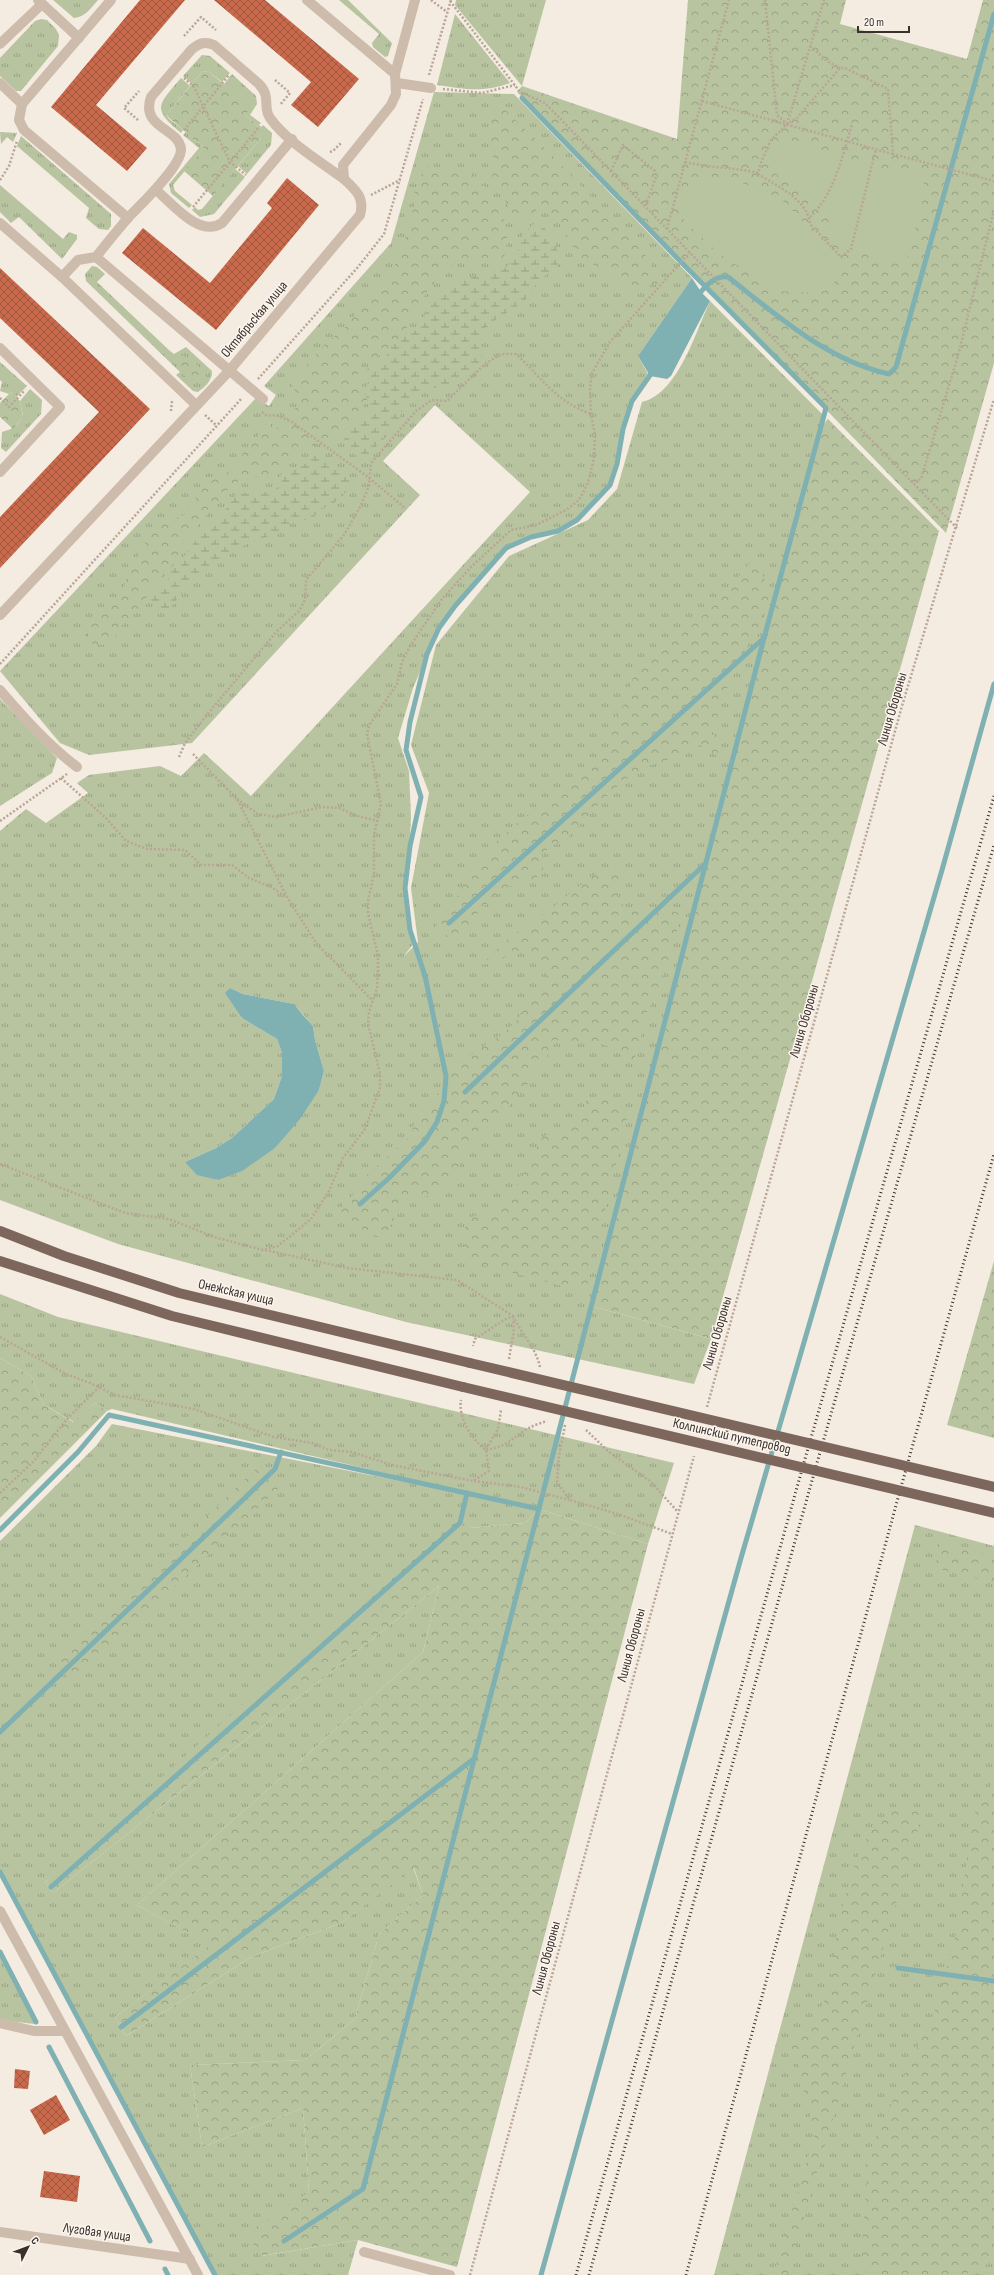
<svg xmlns="http://www.w3.org/2000/svg" width="994" height="2275" viewBox="0 0 994 2275" font-family="'Sofia Sans Condensed',sans-serif">
<defs>
<pattern id="grass-tufts" width="24" height="20" patternUnits="userSpaceOnUse"><rect width="24" height="20" fill="#b8c4a0"/><path d="M3 7l-1-3M5 7V3M7 7l1-3M15 17l-1-3M17 17v-4M19 17l1-3" fill="none" stroke="#97a083"/></pattern>
<pattern id="forest-crowns" width="20" height="18" patternUnits="userSpaceOnUse"><rect width="20" height="18" fill="#b8c4a0"/><path d="M2 6a3 3 0 1 1 6 0M12 15a3 3 0 1 1 6 0" fill="none" stroke="#97a083"/></pattern>
<pattern id="wetland-marsh" width="20" height="14" patternUnits="userSpaceOnUse"><rect width="20" height="14" fill="#b8c4a0"/><path d="M1 5h8M5 5V1M11 12h8M15 12V8" fill="none" stroke="#97a083"/></pattern>
<pattern id="building-cross-hatch" width="8" height="8" patternUnits="userSpaceOnUse"><rect width="8" height="8" fill="#c8694b"/><path d="M0 0l8 8M0 8l8-8" fill="none" stroke="#a4573f"/></pattern>
</defs>
<rect width="100%" height="100%" fill="#f4ebe1"/>
<g fill="url(#grass-tufts)" fill-rule="evenodd">
<path d="M53 0H98C91 8 85 17 74 18Z"/>
<polygon points="339,0 348,0 392,43 388,56 385,57 373,47 372,43 379,34"/>
<polygon points="456,0 546,0 522,86 455,5"/>
<path d="M455 14 510 83C482 93 465 89 437 85Z"/>
<polygon points="41,19 47,20 56,29 59,35 58,46 21,91 16,91 0,76 0,58 35,21"/>
<polygon points="202,55 210,56 230,73 222,82 208,71 202,72 192,84 183,76"/>
<polygon points="232,74 256,96 257,104 250,115 261,123 258,126 245,115 224,84"/>
<path d="M181 78 190 86 167 114 168 118 183 130 181 133C151 108 158 105 181 78Z"/>
<path d="M434 92 514 94 692 278 638 356 648 374 632 401 623 429 617 464 610 485 577 520 558 531 531 537 506 548 455 606 439 628 413 688 398 738 409 771 411 818 406 895 414 943 403 957 418 942 411 888 429 793 411 745 436 645 509 556 588 520 617 489 642 402C678 394 696 331 710 301L823 415 591 1306 711 1339 694 1384 406 1322 118 1244 0 1200V831L26 809 46 823 88 793 77 783 89 775 160 766 181 776 204 753 251 796 530 492 435 405 383 461 420 495 192 743 89 755 60 743 0 671 256 398 269 406 276 395 264 386 391 243ZM230 988 243 994 294 1004 313 1026 315 1040 324 1071 319 1090 275 1148 217 1180 185 1162 216 1148 232 1138 274 1099 282 1076V1053L277 1039 242 1018Z"/>
<polygon points="263,125 272,133 271,145 247,174 238,166 261,138 260,128"/>
<polygon points="0,132 17,133 13,142 7,137 1,144"/>
<polygon points="186,132 204,148 173,185 175,191 192,205 189,208 171,193 169,184 199,148 183,135"/>
<polygon points="21,136 111,214 111,226 108,230 99,229 86,218 89,208 17,146"/>
<polygon points="235,169 245,177 214,214 200,217 192,210 195,207 198,210 202,209"/>
<polygon points="0,185 63,239 69,232 77,235 77,239 62,259 19,217 11,223 0,212"/>
<path d="M92 266 97 267 105 274 97 282 170 351 174 354 186 347 212 371C212 381 205 387 198 392L193 391 176 375 180 372 86 281 85 274Z"/>
<polygon points="0,362 27,386 16,397 11,392 9,394 0,391 2,382 0,380"/>
<path d="M30 389 42 400 41 414 6 452 1 448 2 432C13 429 17 426 23 416L20 401Z"/>
<polygon points="0,699 57,758 52,773 0,806"/>
<polygon points="0,1294 58,1317 674,1463 648,1544 539,1509 525,1523 470,1528 45,1882 53,1893 439,1586 423,1652 137,1905 211,1945 115,2017 126,2036 251,1957 341,1923 413,1867 423,1895 379,1934 355,2019 305,2060 190,2065 202,2147 303,2108 309,2192 261,2256 358,2240 348,2275 215,2275 0,1870 0,1541 96,1446 112,1424 521,1505 112,1409 107,1411 95,1403 74,1422 44,1405 31,1376 0,1358"/>
<polygon points="915,1525 994,1546 994,2275 714,2275"/>
<polygon points="0,1956 35,2024 0,2020"/>
</g>
<g fill="url(#forest-crowns)">
<polygon points="688,0 846,0 840,24 967,59 983,0 994,0 994,363 946,533 517,92 522,86 677,139"/>
<polygon points="208,71 249,105 250,109 245,115 262,129 261,138 213,196 184,171 204,148 168,117 167,114 202,72"/>
<polygon points="503,108 548,151 643,251 656,271 659,283 630,291 611,274 578,256 561,225 545,210 538,208 533,214 521,219 513,215 492,176 496,170 489,135 493,114"/>
<path d="M429 166 448 170C471 156 503 208 506 227 508 237 507 247 504 257L493 262 458 261 444 271 429 288 402 336 383 354 364 362 357 375 369 399 358 412 355 419 340 434 325 442 304 448 265 477 247 476 232 485 181 546 177 560 158 580 142 604 123 624 112 641 107 645 93 644 87 639V628L94 618 123 593 127 575 147 540 164 523 184 515 206 484 237 467 245 449 257 438 269 420 272 431 282 425 298 405 297 395 291 383 325 344 349 324 360 306 392 276 398 252 405 238 416 199 414 193C420 184 422 174 429 166Z"/>
<path d="M180 355C191 358 198 365 205 374L203 380 193 383C186 377 178 372 176 361Z"/>
<polygon points="11,392 20,401 23,417 13,429 0,417 0,403"/>
<polygon points="828,419 939,531 711,1339 591,1306 821,427"/>
<path d="M756 559 766 583 768 599 761 623 747 646 719 706 717 722 713 731 719 757 700 745C689 747 684 753 674 758 663 762 652 764 642 769 611 786 588 817 564 842L555 844 542 853 543 872 530 883 508 887 498 893 478 912 475 920 459 937 453 940 436 927 439 916 450 909 473 868 500 838 536 808 552 799 590 763 613 746 611 723 625 703 633 678 717 603 749 564Z"/>
<path d="M619 867 621 878 615 889 619 900 627 910 659 908H668L678 913 680 922 656 996 643 1019 641 1037 635 1055 636 1064 607 1046 596 1042 552 1040 547 1057 533 1073 528 1084 514 1099 500 1120 480 1139 458 1150 460 1171C442 1188 435 1198 409 1199L394 1218 388 1233 381 1239 346 1221 341 1212 343 1203 351 1198 355 1190 368 1174 411 1136 415 1119 446 1084V1076L454 1065 463 1063 469 1056 504 1033 517 1020 526 1006 552 986 541 965 529 951C512 952 498 962 481 965L509 938 556 905 576 888 600 872Z"/>
<polygon points="598,1096 606,1099 627,1118 586,1292 471,1262 460,1236 471,1217 498,1209 518,1184 524,1165 544,1136 576,1125 587,1099"/>
<polygon points="994,1261 994,1438 947,1425"/>
<polygon points="0,1358 31,1376 44,1405 73,1422 95,1403 107,1411 0,1518"/>
<polygon points="258,1467 279,1488 73,1683 54,1662"/>
<polygon points="539,1509 648,1544 457,2267 358,2240 260,2256 247,2233 309,2192 303,2108 202,2147 190,2065 305,2060 355,2019 379,1934 423,1895 414,1868 341,1923 251,1957 126,2036 115,2017 210,1945 137,1905 423,1652 439,1586 53,1893 45,1882 448,1520 470,1528 525,1523"/>
<polygon points="940,1543 994,1556 994,1583 935,1568"/>
<polygon points="994,1780 994,2261 963,2275 871,2275 861,2258 869,2152 936,2008 957,1930 973,1816"/>
<polygon points="894,1810 923,1812 787,2275 773,2275 815,2133 790,2041 814,2020 830,1990 838,1921 856,1861 870,1831"/>
</g>
<g fill="url(#wetland-marsh)">
<path d="M535 223H541C553 240 564 252 555 272 536 275 535 292 523 302 512 310 485 324 479 335 475 342 483 357 485 364L476 372 448 388H427L405 403 398 422 384 439 363 459 350 452 343 441 350 431 372 415 365 393 370 374 367 369 382 361 387 355 390 348 405 332 419 330C425 321 423 319 426 310 430 300 446 289 455 284 468 275 485 276 499 271 506 269 513 260 518 255 518 239 523 233 535 223Z"/>
<path d="M309 451 352 480 350 487 340 499 319 511 312 519 299 521 289 524 280 533 250 542 206 568 189 583 169 610H162L147 596 166 585 174 564 183 558 201 533 224 512 237 493C252 492 274 497 282 482L280 475C286 472 305 463 311 462Z"/>
</g>
<g fill="#b8c4a0">
<path d="M782 142 795 143 896 172C913 167 921 173 926 189L907 259 902 263 897 264 865 251H854L839 243 830 234 828 215 818 204 779 177C769 166 766 157 774 144Z"/>
<polygon points="707,176 740,182 781,199 842,262 836,280 829,289 818,293 777,291 717,252 684,220 680,206 688,189"/>
</g>
<g fill="#7fb0b2">
<polygon points="692,278 701,292 710,301 671,376 667,379 650,376 638,356"/>
<polygon points="230,988 243,994 294,1004 303,1015 313,1026 315,1040 324,1071 319,1090 300,1119 275,1148 242,1171 218,1180 197,1175 185,1162 216,1148 232,1138 274,1099 282,1076 282,1053 277,1039 242,1018 225,993"/>
</g>
<g fill="none" stroke-linecap="round" stroke-linejoin="round">
<g stroke="#7fb0b2" stroke-width="5">
<polyline points="522,98 680,261"/>
<path d="M697 297C704 287 715 275 728 277 778 316 826 360 889 374L896 367 901 349 994 14"/>
<polyline points="449,923 764,638"/>
<polyline points="465,1092 705,864"/>
<polyline points="360,1204 389,1178 425,1141 437,1122 444,1101 446,1076 425,976 410,930 405,888 410,846 421,797 406,750 410,722 427,654 439,628 455,606 506,548 531,537 558,531 577,520 610,485 617,464 623,429 632,401 653,371"/>
<polyline points="0,1530 78,1452 109,1415 539,1509"/>
<polyline points="0,1732 275,1469 281,1452"/>
<polyline points="0,1872 215,2275"/>
<polyline points="51,1887 460,1523 467,1493"/>
<polyline points="0,1952 36,2022"/>
<polyline points="898,1968 994,1981"/>
<polyline points="121,2027 475,1758"/>
<polyline points="49,2047 150,2241"/>
<polyline points="284,2241 363,2189 764,638 826,408 682,263"/>
<polyline points="165,2269 168,2275"/>
<polyline points="541,2275 741,1558 942,870 994,684"/>
</g>
</g>
<g fill="url(#building-cross-hatch)">
<polygon points="140,0 185,0 96,105 147,148 127,171 51,107"/>
<polygon points="214,0 265,0 359,79 318,127 291,105 311,82"/>
<polygon points="287,178 319,205 216,330 122,253 143,228 210,283 272,208 267,203"/>
<polygon points="0,268 150,409 0,568 0,517 99,412 0,318"/>
<polygon points="15,2069 30,2071 28,2089 14,2088"/>
<polygon points="56,2095 70,2120 44,2135 30,2110"/>
<polygon points="44,2171 80,2176 77,2202 40,2197"/>
</g>
<g fill="none" stroke-linecap="round" stroke-linejoin="round">
<g stroke="#b9a596" stroke-width="2.5" stroke-dasharray="2 2" stroke-linecap="butt">
<polyline points="431,0 447,12"/>
<polyline points="765,0 777,115 787,124 797,118 840,68 845,68 888,89 893,154 994,181"/>
<polyline points="450,1 520,92 545,103 911,481 917,481 921,479 959,352 994,210"/>
<polyline points="184,36 201,17 216,30"/>
<polyline points="810,46 827,61 840,68"/>
<polyline points="429,75 451,0"/>
<polyline points="184,78 194,87 230,162 246,175"/>
<polyline points="275,80 290,93 280,105"/>
<polyline points="443,89 482,93 515,85"/>
<polyline points="702,101 893,154"/>
<polyline points="138,120 124,108 139,91"/>
<polyline points="184,130 229,75"/>
<polyline points="330,152 333,151 341,143"/>
<path d="M685 162C709 168 734 167 758 173L762 160 771 140 787 124 824 0"/>
<polyline points="611,171 623,145 655,171 656,177 645,207"/>
<path d="M758 174C777 186 808 200 810 224L841 257 851 249 876 149"/>
<polyline points="0,180 9,166 17,141"/>
<polyline points="371,195 400,180"/>
<polyline points="193,207 260,126"/>
<path d="M810 217C834 195 843 155 852 124"/>
<polyline points="667,229 729,0"/>
<polyline points="258,379 358,267 384,234 423,99"/>
<polyline points="0,398 9,407 25,390"/>
<polyline points="171,411 172,401"/>
<polyline points="262,412 267,416 276,415 292,422 368,477 406,509"/>
<polyline points="205,415 217,426"/>
<polyline points="911,481 957,528"/>
<polyline points="0,664 242,398"/>
<polyline points="193,754 237,799 287,897 316,943 373,1001"/>
<path d="M179 757 185 743 210 711 277 631 299 611 305 600 306 580 344 535 359 509 369 486 371 463 416 411 432 400 447 401 485 364 501 354H516C542 378 555 401 591 414"/>
<polyline points="61,778 106,818 126,841 147,849 185,850 201,865 232,865 249,878 271,887 286,897"/>
<polyline points="237,799 258,814 276,817 322,807 339,808 358,816 378,821"/>
<polyline points="0,821 67,774"/>
<polyline points="0,1164 125,1213 169,1219 214,1237 263,1250 278,1246 311,1219 329,1191 343,1158 365,1129 380,1088 380,1074 368,1023 369,1012 377,988 378,969 378,956 368,913 368,901 374,874 374,835 381,804 367,734 370,724 397,684 402,662 410,646 442,599 471,567 511,530 536,525 566,510 579,500 588,483 594,458 595,435 591,414 590,387 592,373 610,342 690,252"/>
<polyline points="265,1250 347,1268 457,1280 513,1316 504,1320 475,1339 473,1346"/>
<path d="M513 1316C521 1333 536 1348 540 1367"/>
<path d="M0 1337 66 1374 90 1383 115 1395 194 1409 274 1437 312 1443 329 1450 352 1452 392 1465 473 1481 489 1471 486 1450C472 1440 458 1418 461 1400"/>
<polyline points="509,1359 514,1329 513,1319"/>
<polyline points="707,1407 902,706 994,399"/>
<polyline points="565,1425 559,1457 557,1482 570,1500 618,1514 672,1534"/>
<polyline points="586,1430 609,1452 650,1481 678,1512"/>
<polyline points="486,1449 498,1429 501,1410"/>
<path d="M486 1450C509 1446 511 1438 529 1428 534 1425 541 1423 547 1421"/>
<polyline points="474,1481 521,1487 569,1500"/>
<polyline points="0,1493 33,1462 66,1420 99,1387"/>
<polyline points="470,2275 694,1456"/>
</g>
<g stroke="#cdbbac" stroke-width="10">
<polyline points="38,0 79,38"/>
<polyline points="111,0 22,104 19,120 24,130 128,218"/>
<polyline points="307,0 395,74"/>
<polyline points="0,44 42,4"/>
<polyline points="0,83 22,104"/>
<polyline points="397,83 431,88"/>
<path d="M156 190C173 204 199 238 222 223L292 139"/>
<polyline points="0,223 62,277 196,405"/>
<polyline points="96,257 263,399"/>
<path d="M62 277 78 260 96 257C106 244 117 231 127 219 139 206 182 166 181 149 179 128 140 128 151 97L192 49C200 43 205 41 214 45L259 84C272 98 262 107 270 118 286 141 321 162 344 179"/>
<polyline points="0,348 60,407 0,472"/>
<path d="M0 615 229 371 360 215C365 198 356 190 344 179L343 165 391 105 396 94 395 74 415 0"/>
<path d="M0 690C24 718 48 745 77 767"/>
<polyline points="0,1911 198,2275"/>
<polyline points="0,2023 34,2031 64,2031"/>
<polyline points="0,2232 190,2259"/>
<polyline points="364,2252 450,2275"/>
</g>
<g stroke="#7d675c" stroke-width="10">
<polyline points="0,1231 64,1256 179,1293 470,1363"/>
<polyline points="0,1261 172,1316 463,1387"/>
</g>
<g stroke="#3b302b" stroke-width="3" stroke-dasharray="1 3" stroke-linecap="butt">
<polyline points="576,2275 803,1466 994,796"/>
<polyline points="589,2275 815,1470 994,845"/>
<polyline points="686,2275 898,1498 994,1154"/>
</g>
<g stroke="#7d675c" stroke-width="10">
<polyline points="470,1363 994,1487"/>
<polyline points="463,1387 994,1513"/>
</g>
</g>
<g text-anchor="middle" dominant-baseline="central" stroke-width="3" stroke-linejoin="round" paint-order="stroke">
<g font-size="14" fill="#3b302b" stroke="#fbf5ee">
<text transform="translate(254 319) rotate(-50)">Октябрьская улица</text>
<text transform="translate(892 709) rotate(-74)">Линия Обороны</text>
<text transform="translate(804 1021) rotate(-74)">Линия Обороны</text>
<text transform="translate(236 1292) rotate(13)">Онежская улица</text>
<text transform="translate(717 1333) rotate(-74)">Линия Обороны</text>
<text transform="translate(732 1436) rotate(13)">Колпинский путепровод</text>
<text transform="translate(631 1645) rotate(-75)">Линия Обороны</text>
<text transform="translate(546 1958) rotate(-75)">Линия Обороны</text>
<text transform="translate(97 2232) rotate(8)">Луговая улица</text>
</g>
</g>
<g transform="translate(28 2247) rotate(48)" stroke="#fbf5ee" stroke-width="3" paint-order="stroke">
<path d="M0-3L7 15L0 10L-7 15Z" fill="#3b302b"/>
<text y="-6" font-size="11" font-weight="bold" text-anchor="middle" fill="#3b302b">С</text>
</g>
<path d="M858 26v6h51v-6" fill="none" stroke="#3b302b" stroke-width="2"/>
<text x="864" y="26" font-size="12" fill="#3b302b" stroke="#fbf5ee" stroke-width="3" paint-order="stroke">20 m</text>
</svg>
